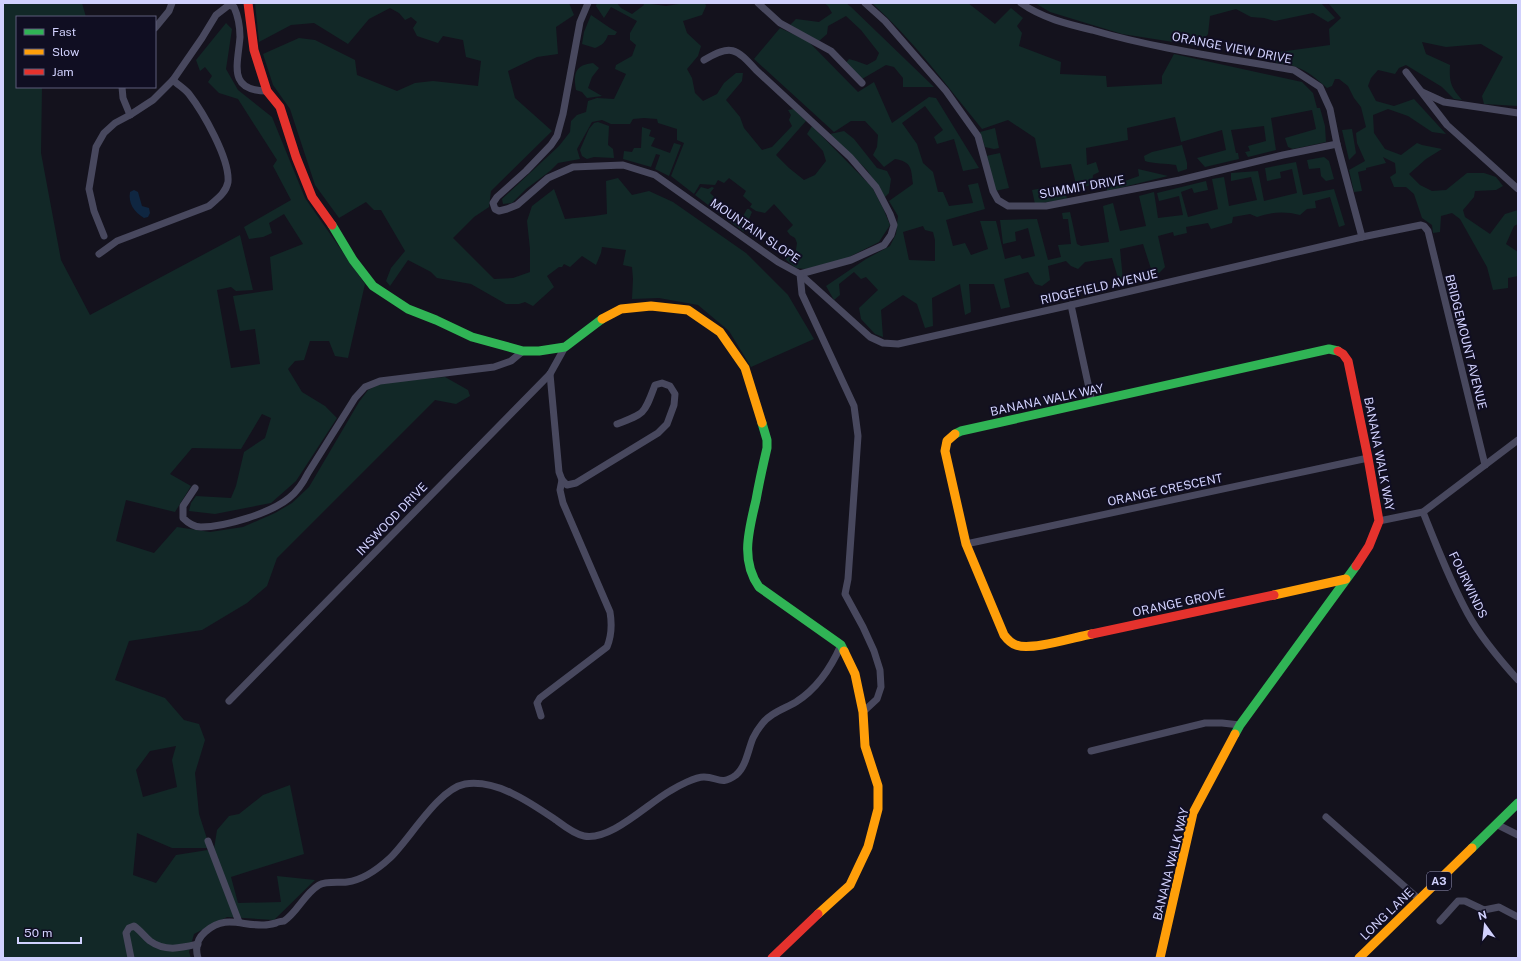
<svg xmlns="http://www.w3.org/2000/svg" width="1521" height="961" viewBox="0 0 1521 961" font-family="'Public Sans',sans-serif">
<rect width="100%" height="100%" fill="#14121d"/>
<g fill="#122827" fill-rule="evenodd">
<path d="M3 3H82L86 17H17V87H42L41 153 61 260 90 315 240 235 253 290 236 291 231 287 217 290 231 368 260 364 255 329 240 331 233 296 273 290 270 257 303 244 284 214 269 223 272 233 263 237 249 239 244 227 291 200 273 166 277 160 238 99 219 93 208 82 212 76 205 67 200 71 196 60 226 23 232 29 226 69 238 90 272 117 305 198 365 284 348 358 335 356 329 341H310L304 360 295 361 288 369 302 392 325 406 337 418 296 481 271 503 215 514 189 511 191 503 196 496 231 498 236 486 244 452 265 438 271 418 262 414 241 449 192 448 170 474 191 486 175 512 126 500 116 541 154 553 177 527 210 532 243 527 275 513 292 503 309 487 359 402 368 390 382 383 445 377 468 390 470 396 456 404 435 400 277 558 267 586 247 603 202 630 129 641 115 680 165 698 184 720 199 724 205 740 195 773 199 814 210 848H172L137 833 133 875 156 883 176 855 214 849 217 830 229 816 239 814 263 795 290 785 304 854 231 877 238 903 281 902 277 876 315 880 274 920 227 917 194 934 189 952 191 958H3ZM176 746 172 760 177 787 143 797 136 770 150 751Z"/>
<polygon points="255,3 569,3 574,15 556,27 558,54 537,57 508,71 515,98 552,131 491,191 489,207 474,217 453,238 494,279 513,278 530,272 530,249 527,221 532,206 554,189 565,219 594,216 607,214 606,181 618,178 632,195 649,191 673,202 746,253 788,295 814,339 751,367 729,331 698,305 659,298 632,299 633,279 632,267 623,265 626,250 602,247 601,253 596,265 582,256 570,267 564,264 562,267 559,267 547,276 554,287 533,306 525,302 519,304 506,304 471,284 437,278 431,272 408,260 390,286 386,281 391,268 405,251 381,210 374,210 366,202 339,218 315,185 290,109 273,85 263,54 299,38 315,40 355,60 357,75 397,91 415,83 433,81 478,86 481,61 466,57 463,40 443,36 438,43 417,36 413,28 417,22 411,17 405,20 399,13 390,8 369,19 348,44 314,23 291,25 259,42"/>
<polygon points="597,3 617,3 621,8 632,14 644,5 643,3 666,6 685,3 705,3 706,6 702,15 683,21 687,33 701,46 698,56 687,69 692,78 695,93 703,101 717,94 724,83 736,73 743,73 742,81 726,100 740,117 744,128 762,150 772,147 792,126 789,120 791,115 788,110 794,109 806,121 776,155 789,168 804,180 815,175 826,161 823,151 807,134 812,126 872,187 883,208 890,225 879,242 845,259 805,269 796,268 785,259 789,256 795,256 797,243 795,238 790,235 787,231 793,225 774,204 765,213 756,211 750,207 752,204 743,196 746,191 729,178 724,183 718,180 715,185 700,184 694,194 671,176 684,143 677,140 677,129 658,123 657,119 644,118 633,119 630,124 611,124 602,120 592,122 577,149 580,159 558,163 550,171 526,189 512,203 503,204 502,199 559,146 570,132 571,121 577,115 586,112 588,101 597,98 614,99 626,74 615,69 616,65 632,56 636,45 630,40 630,33 637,21 611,7 604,18 596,6"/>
<polygon points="824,3 846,3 851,7 934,87 903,87 903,78 894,67 886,65 862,79 846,63 849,59 856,61 867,65 876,60 879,53 861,30 846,16 828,26 827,34 819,41 790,25 796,19 819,22 832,13 828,6"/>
<path d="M872 3H968L995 24 1011 8 1023 18 1017 26 1022 33 1019 46 1061 62 1060 74 1106 76 1107 87 1162 84V76L1174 54 1302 82 1313 93 1317 108H1320L1325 126 1326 142 1293 149 1288 147 1285 138 1316 129 1312 110 1271 118 1276 150 1248 157 1245 152 1250 151 1248 146 1266 141 1264 126 1231 130 1236 153H1238L1239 159 1205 167 1197 158 1226 150 1222 130 1181 142 1175 117 1127 128 1128 140 1086 148 1087 165 1096 162 1099 172 1093 175 1092 185 1077 188 1071 164 1041 168 1035 138 1008 120 982 129C947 86 913 40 872 3Z"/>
<polygon points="1035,3 1321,3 1335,18 1328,22 1313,13 1275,21 1264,18 1251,17 1236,9 1210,16 1208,34 1199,46 1122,34 1050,12"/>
<path d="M1328 3H1518V106L1484 104 1482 96 1503 57 1481 44 1446 47 1422 42 1426 54 1450 65C1449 83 1451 87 1462 100L1454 99 1442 87 1406 65 1399 68 1395 74 1378 70 1371 78 1368 86 1376 101 1394 106 1414 99 1446 134 1432 132 1408 116 1388 109 1373 115 1374 133 1385 149 1401 155 1417 143 1422 145 1442 149 1426 159 1409 174 1420 185 1432 191 1446 190 1467 173H1484L1496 177 1503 186 1496 190 1475 191 1474 197 1463 210 1465 217 1490 234 1505 214 1518 210V224L1514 226 1506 244 1518 252V276L1508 278V288L1493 290 1487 267 1460 219 1452 213 1441 216 1440 232 1433 233 1432 225 1422 218 1414 194 1406 187H1394L1390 177 1396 173 1395 163 1383 157 1386 163 1366 168V170L1358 172 1362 191 1354 192 1349 170 1365 161 1357 143 1356 133 1366 127 1361 107 1354 98 1348 86 1339 79H1335L1332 86 1327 88C1318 80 1308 71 1296 67 1285 62 1279 66 1267 58L1272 53 1330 45 1329 29 1341 18Z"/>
<path d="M591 15 610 28 617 32 615 35H608C605 43 602 45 595 48L582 44 584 32Z"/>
<path d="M780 28 808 41 858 92 874 82 892 123 929 97 936 98 979 168 963 171 954 139 937 144 934 137 943 130 925 106 902 123 917 144 923 163 933 172 938 192H943L949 206 973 203 968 185 978 183 985 209 946 220 953 246 965 243 971 255 988 249 980 221H996L1005 259 1020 255 1022 259 1035 256 1028 228 1015 232 1016 241 1003 244 1000 220 1037 219 1048 260 1061 257 1058 245 1071 244 1068 219H1063L1062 213 1070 212 1077 244 1081 246 1109 242 1103 206 1113 203 1120 231 1146 226 1139 196 1154 192 1158 218 1183 215 1179 196 1159 201 1157 193 1206 181 1208 190 1194 193 1192 188 1181 192 1188 217 1218 209 1212 179 1224 177 1229 206 1257 200 1251 177 1231 181V173L1258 171 1264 201 1297 193 1292 169 1280 172 1281 178 1267 181 1265 168 1296 162 1303 195 1334 189 1345 225 1339 227 1330 197 1315 201 1316 208 1307 209 1300 215C1285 211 1271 212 1257 217L1250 214 1233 217 1232 223 1211 229 1208 223 1186 227 1187 233 1174 236 1173 232 1158 236 1165 267 1159 273 1152 272 1143 244 1120 249 1123 280 1118 278 1112 258 1085 262 1078 269 1071 266 1066 261 1048 266 1050 280 1042 286 1035 284 1028 272 1004 279 1010 307 1001 309 994 284H969L971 312 965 315 960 284 932 298 933 326 925 328 917 304 903 295 881 310 883 337 875 334 861 319 859 308 878 290 866 277 861 279 854 272 839 284 840 295 834 300 826 286 866 259 890 246 896 234 898 216 889 201 913 184C911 168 912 162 895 159L884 167 873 155 877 147 878 135 865 121H851L834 132 754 59ZM923 226 925 230 933 232 935 240V261L909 260 903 232Z"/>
<path d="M593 63 599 68 592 77 588 88 602 96 587 98 582 92 576 90C573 72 576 65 593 63Z"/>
<polygon points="598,122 609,126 608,145 613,149 614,158 594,157 587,159 582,156 580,150 589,129 594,123"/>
<polygon points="642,127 651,130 649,136 655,138 651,146 670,153 674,143 681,145 669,176 655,169 660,155 656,154 651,167 623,159 624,151 632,152 634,148 641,148"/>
<polygon points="995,128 999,148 994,149 985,147 980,132"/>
<polygon points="1352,129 1356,153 1349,160 1342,130"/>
<polygon points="844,131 854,139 877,168 887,171 891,179 889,193 885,197 867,170 830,134"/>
<path d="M1182 145 1187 163V169L1178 172 1176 165C1166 163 1153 164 1145 161L1144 156 1152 152Z"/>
<polygon points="1000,153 1009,188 995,191 986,156"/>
<polygon points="1324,157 1329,161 1334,179 1326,181 1321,176 1320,168 1309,169 1307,160"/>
<polygon points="1138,169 1168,176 1107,191 1107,185 1120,178 1122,182 1139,176"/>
<polygon points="701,187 708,189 712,187 714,188 710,193 724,206 720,214 695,195"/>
<polygon points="1065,187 1067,199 1035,204 1032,190 1043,188 1045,190"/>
<polygon points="747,209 749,209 752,212 749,219 743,228 744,232 728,220 734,211 743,216"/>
</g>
<path fill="#0f2641" d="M134 190 138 192 142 206 149 208 150 213 148 217 144 218C134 212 128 203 130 192Z"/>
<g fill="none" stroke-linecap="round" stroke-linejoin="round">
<g stroke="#48485e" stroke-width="7">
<polyline points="588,3 580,22 563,114 557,136 551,145 526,171 497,197 493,203 495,209 499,211 507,209 517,205 548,178 573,167 623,165 655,175 778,262 800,274 870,337 883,343 898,344 1071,305 1362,237 1421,225 1424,226 1428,231 1485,465"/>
<polyline points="758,3 780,23 831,51 862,83"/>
<polyline points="865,3 885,21 946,91 978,136 993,191 998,200 1008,206 1046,206 1180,180 1283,155 1337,144"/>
<path d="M1021 3C1042 18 1067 24 1092 30 1157 49 1226 58 1294 70L1320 87 1330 109 1337 144 1362 237"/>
<polyline points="155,28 169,11 172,3"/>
<path d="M704 60C731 44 736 48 756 70L850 157 876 187 890 214 894 225 891 235 884 245 851 260 800 274"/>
<polyline points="1406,72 1447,125 1518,189"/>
<polyline points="122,87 123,98 130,115"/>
<polyline points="1422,92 1444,102 1518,113"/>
<path d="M104 236 94 211 89 189 96 147 104 133 115 123 130 115 153 100 173 80 202 38 216 15 229 5 234 7C238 16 240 27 240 37 238 64 227 91 267 91"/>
<path d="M99 254 117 241 209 206C217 199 226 193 228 182 230 159 203 112 189 94 185 89 178 85 173 80"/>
<polyline points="800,274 802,294 854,406 858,436 848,579 845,594 863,627 874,651 880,670 881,687 877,699 863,712"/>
<polyline points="1071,305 1092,402"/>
<path d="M550 374 559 472 562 480 567 485 576 483 658 433 667 424 674 405 675 394 670 386 662 383 655 385C644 414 646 413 617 424"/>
<path d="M195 488 183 506V518C188 523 193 527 201 527 225 527 271 513 289 498 298 491 303 483 308 473L355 398 365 387 380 381 494 367 511 361 523 351"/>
<path d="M1423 512C1437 547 1450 581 1468 614 1481 638 1500 660 1518 680"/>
<polyline points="1379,521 1423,512 1518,440"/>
<polyline points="966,544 1368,458"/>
<polyline points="229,701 550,374 565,347"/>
<path d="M541 716 537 703 540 698 607 647C612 635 612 624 610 612L563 503 560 490 562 480"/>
<polyline points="1091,751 1205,723 1222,723 1240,725"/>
<polyline points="1326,817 1420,900"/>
<polyline points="1496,824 1518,835"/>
<polyline points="208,841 239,922"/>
<polyline points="1440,921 1458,901 1465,901 1484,910 1499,907 1518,917"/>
<path d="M131 958 126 933 129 928 134 926C140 930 144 936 150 941 165 952 181 948 198 944"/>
<path d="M198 958C195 948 197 939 205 932 226 914 241 926 264 925 268 925 272 924 276 923 277 922 283 921 284 921 297 913 304 894 319 885 326 881 338 883 347 882 363 880 378 869 390 858 410 839 438 789 465 784 497 779 531 803 556 820 564 826 574 834 584 836 611 841 647 804 670 791 678 786 695 777 704 777 718 777 721 786 736 775 746 767 748 750 753 738 755 734 758 729 762 724 770 713 784 709 796 702 818 688 831 668 841 645"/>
</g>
<g stroke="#30b455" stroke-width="9">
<polyline points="332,225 353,260 373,286 408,309 436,320 472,337 523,351 539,351 565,347 602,319"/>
<path d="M762 423 767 440V448C763 465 759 483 756 500 749 530 740 560 759 587L841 645 844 651"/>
<polyline points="955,434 961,431 1329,349 1338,351"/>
<polyline points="1235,734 1240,725 1356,566"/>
<polyline points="1472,848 1518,803"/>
</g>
<g stroke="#ff9f0a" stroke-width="9">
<polyline points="602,319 621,309 651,306 688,310 720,332 745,368 762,423"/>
<path d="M955 434 947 441 945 451 966 544 1004 635C1007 639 1010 643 1016 645 1031 651 1075 637 1092 634"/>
<polyline points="1274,595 1346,579"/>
<polyline points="818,914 850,885 868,847 878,809 878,786 865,746 863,712 855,674 844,651"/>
<polyline points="1160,958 1193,813 1235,734"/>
<polyline points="1359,958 1472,848"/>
</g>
<g stroke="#e5322d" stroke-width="9">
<polyline points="248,3 254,50 267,91 280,107 296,157 312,197 332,225"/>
<polyline points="1338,351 1343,354 1348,361 1368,458 1379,521 1369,546 1356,566"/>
<polyline points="1092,634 1274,595"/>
<polyline points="772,958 818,914"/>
</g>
</g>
<g text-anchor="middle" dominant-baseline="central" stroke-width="4" stroke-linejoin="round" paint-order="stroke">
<rect fill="#100e22" stroke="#9796bb" stroke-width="1" x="1427" y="872" width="24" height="18" rx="3"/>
<g font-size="11" font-weight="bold" fill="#d1d1fd">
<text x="1439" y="881">A3</text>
</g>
<g font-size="12" fill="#d1d1fd" stroke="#100e22">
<text transform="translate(1232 48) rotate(11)">ORANGE VIEW DRIVE</text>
<text transform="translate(1082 187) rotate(-10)">SUMMIT DRIVE</text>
<text transform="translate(755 231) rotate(34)">MOUNTAIN SLOPE</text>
<text transform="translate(1099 287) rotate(-13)">RIDGEFIELD AVENUE</text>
<text transform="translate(1466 342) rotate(76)">BRIDGEMOUNT AVENUE</text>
<text transform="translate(1047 400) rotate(-12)">BANANA WALK WAY</text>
<text transform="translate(1379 454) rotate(79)">BANANA WALK WAY</text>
<text transform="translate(1165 490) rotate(-12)">ORANGE CRESCENT</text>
<text transform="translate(392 519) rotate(-46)">INSWOOD DRIVE</text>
<text transform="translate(1468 585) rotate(64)">FOURWINDS</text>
<text transform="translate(1179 603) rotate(-12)">ORANGE GROVE</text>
<text transform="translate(1171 864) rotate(-76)">BANANA WALK WAY</text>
<text transform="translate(1387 914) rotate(-44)">LONG LANE</text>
</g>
</g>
<rect width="1521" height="961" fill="none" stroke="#d1d1fd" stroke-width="8"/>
<rect x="16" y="16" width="140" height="72" fill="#100e22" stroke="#5d5c7a"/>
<rect x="24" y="29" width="20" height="6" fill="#30b455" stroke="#5d5c7a"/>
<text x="52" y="36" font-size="12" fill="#d1d1fd">Fast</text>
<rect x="24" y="49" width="20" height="6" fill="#ff9f0a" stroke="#5d5c7a"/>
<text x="52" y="56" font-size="12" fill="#d1d1fd">Slow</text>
<rect x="24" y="69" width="20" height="6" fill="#e5322d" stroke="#5d5c7a"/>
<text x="52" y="76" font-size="12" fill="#d1d1fd">Jam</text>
<g transform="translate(1485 925) rotate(345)" stroke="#100e22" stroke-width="3" paint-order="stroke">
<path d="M0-3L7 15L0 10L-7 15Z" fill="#d1d1fd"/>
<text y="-6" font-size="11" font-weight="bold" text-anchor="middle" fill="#d1d1fd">N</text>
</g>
<path d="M18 937v6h63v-6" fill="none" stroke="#d1d1fd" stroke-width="2"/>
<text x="24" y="937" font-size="12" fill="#d1d1fd" stroke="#100e22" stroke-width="3" paint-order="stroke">50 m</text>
</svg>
